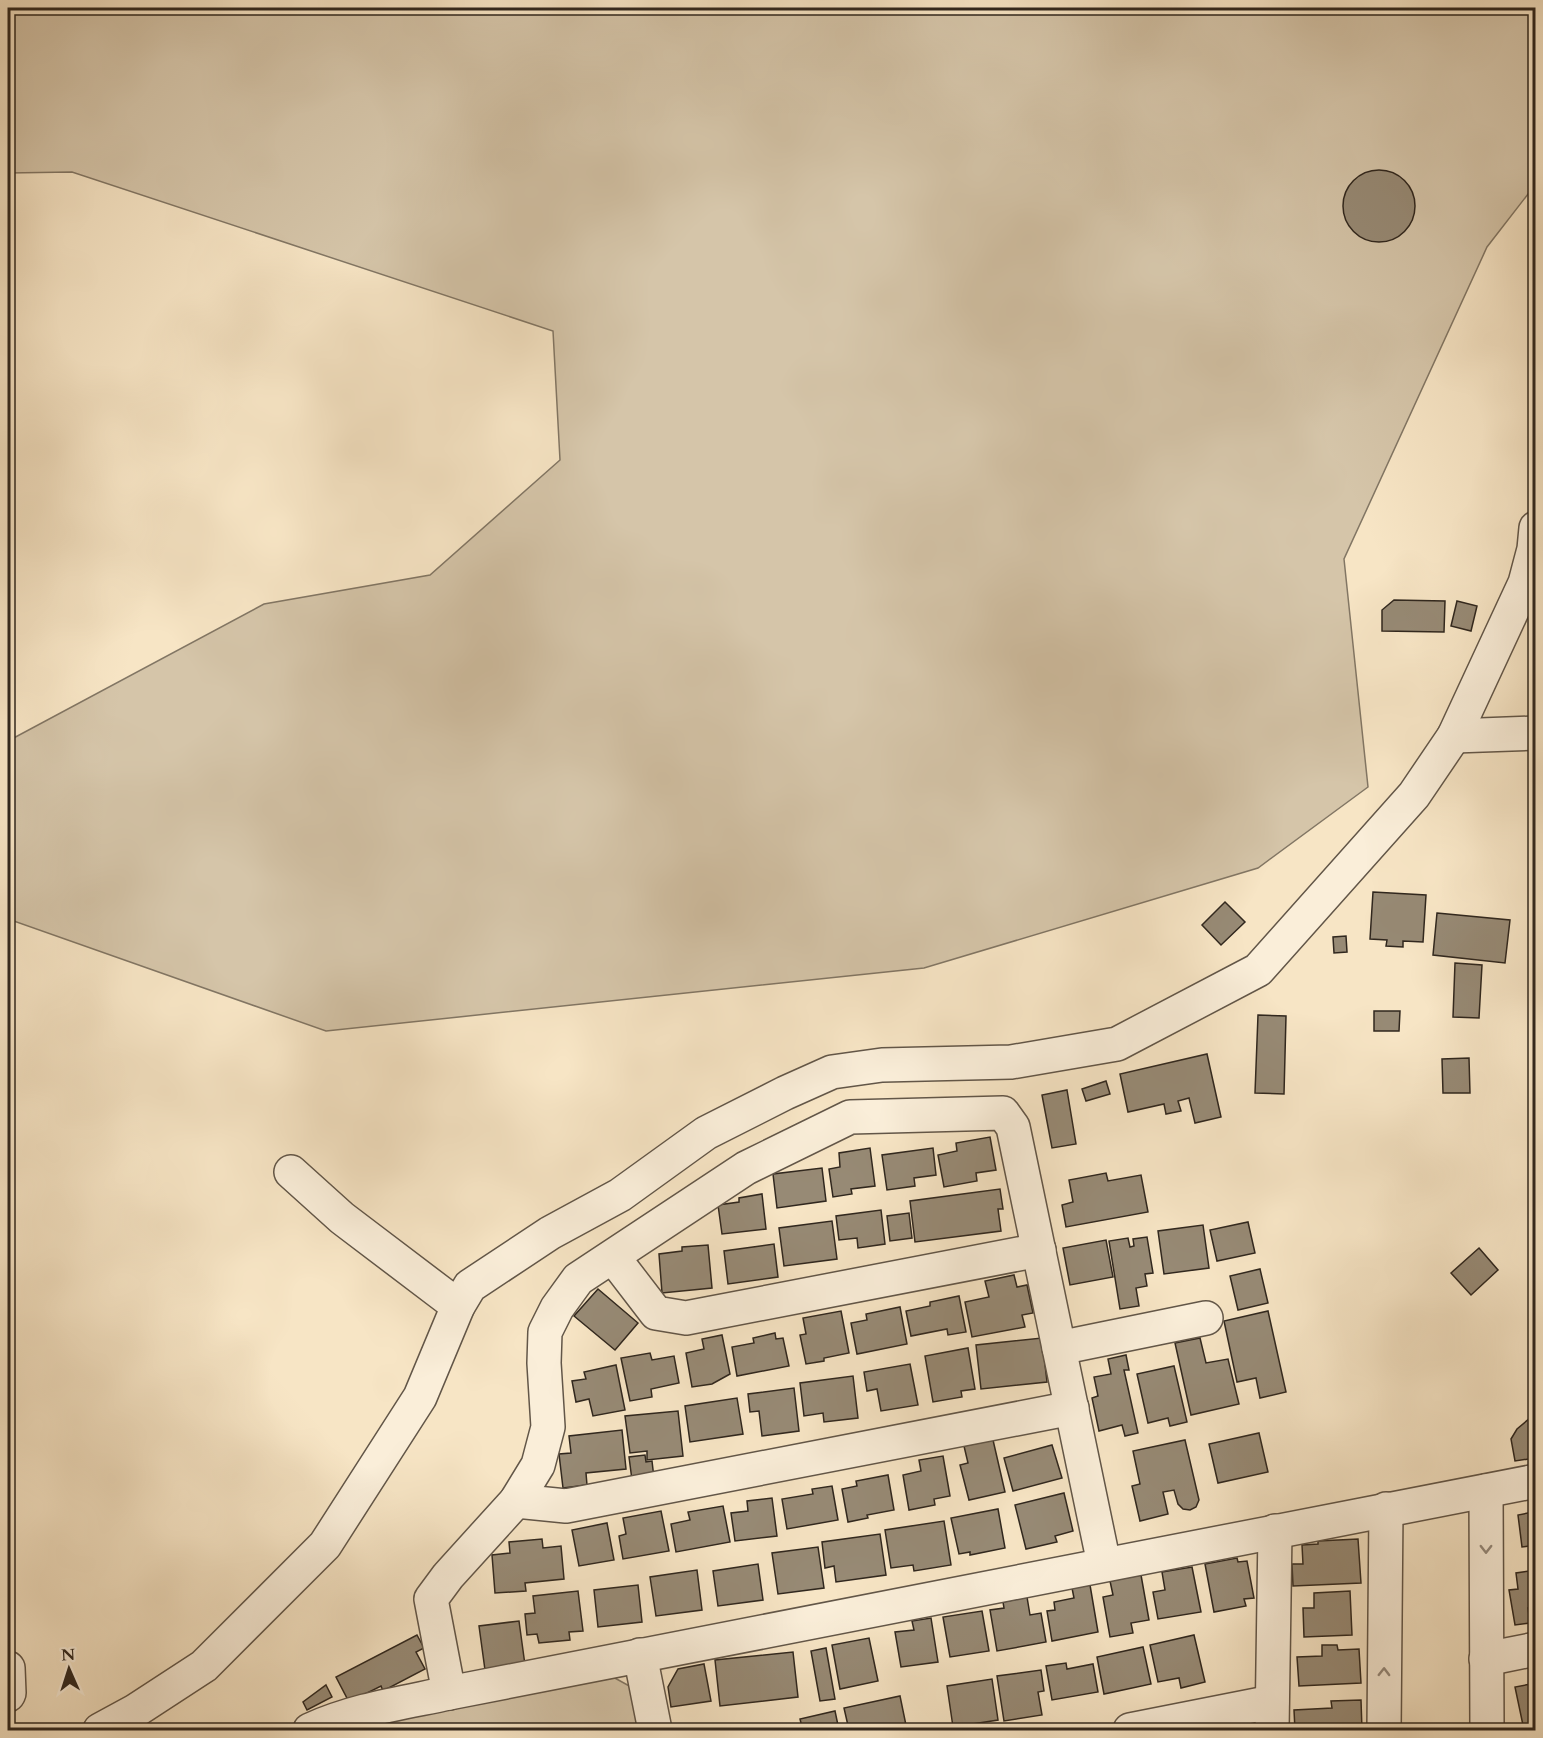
<svg xmlns="http://www.w3.org/2000/svg" width="1543" height="1738" viewBox="0 0 1543 1738" font-family="Cardo,serif">
<rect width="100%" height="100%" fill="#f7e5c5"/>
<filter id="stains"><feTurbulence type="fractalNoise" baseFrequency=".00333" numOctaves="4"/><feColorMatrix values="0 0 0 0 .2 0 0 0 0 .09 0 0 0 0 .02 0 0 0 .5 -.17"/></filter>
<radialGradient id="worn" r=".72"><stop offset=".6" stop-color="#630" stop-opacity="0"/><stop offset="1" stop-color="#630" stop-opacity=".3"/></radialGradient>
<g fill="#d5c5a9" stroke="#827664" stroke-width="1.5">
<polygon points="8,8 1535,8 1535,185 1487,247 1344,559 1368,787 1258,868 924,968 326,1031 8,919 8,741 264,604 430,575 560,460 553,331 72,172 8,173"/>
<polygon points="613,1677 633,1688 641,1730 347,1730 359,1725"/>
</g>
<g fill="#978a75" stroke="#30271e" stroke-width="1.5">
<circle cx="1379" cy="206" r="36"/>
<polygon points="1394,600 1445,601 1444,632 1382,631 1382,610"/>
<polygon points="1457,601 1477,606 1471,631 1451,626"/>
<polygon points="1373,892 1426,895 1423,942 1403,941 1403,947 1386,946 1387,940 1370,939"/>
<polygon points="1225,902 1245,922 1221,945 1202,925"/>
<polygon points="1437,913 1510,920 1505,963 1433,955"/>
<polygon points="1346,936 1347,952 1334,953 1333,937"/>
<polygon points="1455,963 1482,965 1479,1018 1453,1017"/>
<polygon points="1374,1011 1400,1011 1399,1031 1374,1031"/>
<polygon points="1258,1015 1286,1016 1284,1094 1255,1093"/>
<polygon points="1207,1054 1221,1117 1195,1123 1189,1098 1178,1101 1181,1111 1166,1114 1164,1104 1128,1112 1120,1074"/>
<polygon points="1469,1058 1470,1093 1443,1093 1442,1059"/>
<polygon points="1106,1081 1110,1094 1086,1101 1082,1089"/>
<polygon points="1067,1090 1076,1144 1052,1148 1042,1095"/>
<polygon points="990,1137 996,1170 976,1173 977,1181 944,1187 938,1155 957,1151 956,1143"/>
<polygon points="870,1148 875,1186 851,1189 852,1194 833,1197 829,1169 840,1167 839,1153"/>
<polygon points="933,1148 936,1175 914,1178 915,1186 887,1190 882,1155"/>
<polygon points="822,1168 826,1201 777,1208 773,1174"/>
<polygon points="1106,1173 1108,1181 1141,1175 1148,1212 1066,1227 1062,1205 1073,1202 1069,1180"/>
<polygon points="1000,1189 1003,1209 998,1209 1001,1231 915,1242 910,1201"/>
<polygon points="762,1194 766,1229 722,1234 718,1205 739,1202 739,1198"/>
<polygon points="881,1210 885,1244 858,1248 857,1238 839,1240 836,1216"/>
<polygon points="909,1213 912,1238 890,1241 887,1216"/>
<polygon points="832,1221 837,1259 784,1266 779,1228"/>
<polygon points="1248,1222 1255,1253 1217,1261 1210,1230"/>
<polygon points="1203,1225 1209,1268 1164,1274 1158,1231"/>
<polygon points="1147,1237 1153,1273 1145,1274 1147,1286 1136,1288 1139,1306 1120,1309 1109,1241 1128,1238 1130,1247 1134,1246 1133,1239"/>
<polygon points="1106,1240 1113,1277 1070,1285 1063,1248"/>
<polygon points="774,1244 778,1277 728,1284 724,1251"/>
<polygon points="708,1245 712,1288 662,1293 659,1254 682,1251 682,1247"/>
<polygon points="1479,1248 1498,1270 1471,1295 1451,1273"/>
<polygon points="1260,1269 1268,1303 1238,1310 1230,1276"/>
<polygon points="1014,1275 1017,1287 1027,1285 1033,1313 1022,1315 1025,1327 972,1337 965,1302 989,1297 985,1281"/>
<polygon points="598,1289 638,1323 615,1350 574,1316"/>
<polygon points="959,1296 966,1332 948,1335 947,1329 911,1336 906,1311 930,1306 930,1302"/>
<polygon points="900,1307 907,1344 857,1354 851,1323 867,1320 866,1314"/>
<polygon points="841,1311 849,1353 824,1358 824,1361 806,1364 800,1335 806,1334 803,1318"/>
<polygon points="1268,1311 1286,1392 1260,1398 1256,1378 1237,1382 1224,1321"/>
<polygon points="775,1333 776,1339 783,1338 789,1366 737,1376 732,1347 754,1343 753,1338"/>
<polygon points="722,1335 730,1374 712,1384 692,1387 686,1353 704,1349 702,1339"/>
<polygon points="1042,1338 1047,1382 981,1389 976,1345"/>
<polygon points="1200,1338 1206,1363 1228,1359 1239,1404 1191,1415 1175,1343"/>
<polygon points="968,1348 975,1389 961,1391 962,1397 933,1402 925,1356"/>
<polygon points="650,1353 652,1360 674,1356 679,1383 651,1389 652,1397 630,1401 621,1358"/>
<polygon points="1126,1355 1129,1370 1124,1370 1138,1433 1125,1436 1122,1425 1099,1431 1092,1398 1098,1396 1094,1377 1111,1374 1108,1359"/>
<polygon points="910,1364 918,1405 881,1411 877,1389 867,1391 864,1372"/>
<polygon points="616,1365 625,1410 593,1416 589,1399 576,1402 572,1381 586,1379 584,1372"/>
<polygon points="1174,1366 1187,1422 1170,1426 1168,1418 1148,1423 1137,1374"/>
<polygon points="853,1376 858,1418 824,1422 823,1413 804,1416 800,1383"/>
<polygon points="794,1388 799,1431 762,1436 759,1411 750,1412 748,1394"/>
<polygon points="737,1398 743,1434 690,1442 685,1406"/>
<polygon points="678,1411 683,1456 647,1460 647,1451 630,1453 625,1416"/>
<polygon points="1536,1413 1535,1458 1515,1461 1511,1439 1517,1429"/>
<polygon points="622,1430 626,1469 586,1473 587,1485 563,1488 559,1454 571,1453 569,1436"/>
<polygon points="1259,1433 1268,1472 1218,1483 1209,1444"/>
<polygon points="993,1440 1005,1492 969,1500 960,1465 968,1463 964,1446"/>
<polygon points="1185,1440 1199,1500 1196,1507 1190,1510 1183,1509 1178,1504 1174,1490 1163,1492 1168,1514 1140,1521 1132,1486 1140,1484 1133,1451"/>
<polygon points="1052,1445 1062,1478 1013,1491 1004,1458"/>
<polygon points="645,1455 646,1462 652,1461 654,1478 632,1480 629,1457"/>
<polygon points="943,1456 950,1496 934,1499 935,1505 909,1510 903,1475 921,1471 919,1460"/>
<polygon points="888,1475 894,1510 867,1515 868,1518 848,1522 842,1489 857,1486 856,1481"/>
<polygon points="832,1486 838,1520 787,1529 782,1499 813,1494 812,1489"/>
<polygon points="1064,1493 1073,1531 1055,1536 1057,1542 1026,1549 1015,1505"/>
<polygon points="772,1498 777,1536 735,1541 731,1513 748,1511 747,1501"/>
<polygon points="723,1506 730,1542 676,1552 671,1524 690,1520 688,1512"/>
<polygon points="1532,1506 1536,1506 1536,1545 1522,1547 1518,1515 1533,1512"/>
<polygon points="998,1509 1005,1548 970,1555 970,1552 959,1554 951,1518"/>
<polygon points="661,1511 669,1551 623,1559 619,1536 626,1534 623,1518"/>
<polygon points="944,1521 951,1565 914,1571 913,1565 891,1568 885,1530"/>
<polygon points="607,1523 614,1560 579,1566 572,1530"/>
<polygon points="880,1534 886,1575 836,1582 834,1566 825,1568 822,1542"/>
<polygon points="542,1539 543,1548 561,1546 564,1579 525,1583 526,1591 495,1593 492,1555 510,1553 509,1542"/>
<polygon points="1358,1539 1361,1583 1293,1586 1292,1564 1303,1564 1302,1545 1318,1544 1318,1541"/>
<polygon points="818,1547 824,1588 778,1594 772,1553"/>
<polygon points="1237,1558 1238,1562 1247,1561 1254,1598 1244,1599 1246,1606 1214,1612 1205,1564"/>
<polygon points="758,1564 763,1600 718,1606 713,1571"/>
<polygon points="1192,1567 1201,1612 1158,1619 1153,1592 1165,1590 1162,1572"/>
<polygon points="697,1570 702,1610 656,1616 650,1577"/>
<polygon points="1536,1570 1536,1607 1528,1608 1530,1623 1515,1625 1509,1590 1518,1589 1516,1573"/>
<polygon points="1141,1575 1149,1620 1131,1623 1133,1633 1110,1637 1103,1597 1113,1595 1110,1581"/>
<polygon points="638,1585 642,1622 598,1627 594,1590"/>
<polygon points="1090,1585 1098,1632 1052,1641 1047,1611 1055,1610 1054,1602 1074,1598 1072,1588"/>
<polygon points="578,1591 583,1631 569,1632 570,1640 539,1643 537,1634 527,1635 525,1614 535,1613 533,1596"/>
<polygon points="1350,1591 1352,1635 1304,1637 1303,1608 1314,1608 1314,1593"/>
<polygon points="1027,1597 1030,1615 1041,1613 1046,1642 997,1651 990,1610 1004,1608 1003,1602"/>
<polygon points="982,1611 989,1651 950,1657 943,1617"/>
<polygon points="931,1618 938,1662 901,1667 895,1632 914,1630 912,1621"/>
<polygon points="519,1621 525,1665 485,1670 479,1626"/>
<polygon points="417,1635 424,1648 416,1652 425,1669 383,1691 381,1686 349,1702 336,1677"/>
<polygon points="1194,1635 1205,1682 1181,1688 1179,1678 1158,1682 1150,1645"/>
<polygon points="869,1638 878,1681 840,1689 832,1645"/>
<polygon points="1322,1645 1337,1645 1338,1650 1359,1649 1361,1683 1299,1686 1297,1657 1322,1656"/>
<polygon points="1143,1647 1151,1684 1104,1694 1097,1657"/>
<polygon points="826,1648 835,1699 820,1701 811,1651"/>
<polygon points="793,1652 798,1697 720,1706 715,1660"/>
<polygon points="1066,1663 1067,1669 1093,1664 1098,1692 1052,1700 1046,1666"/>
<polygon points="704,1664 711,1701 671,1707 668,1687 678,1669"/>
<polygon points="1041,1670 1044,1691 1038,1692 1042,1715 1004,1721 997,1676"/>
<polygon points="992,1679 998,1720 953,1727 947,1686"/>
<polygon points="1536,1683 1536,1730 1524,1730 1515,1687"/>
<polygon points="326,1685 332,1697 307,1710 303,1702"/>
<polygon points="900,1696 907,1730 849,1730 844,1708"/>
<polygon points="1361,1700 1362,1730 1295,1730 1294,1710 1332,1708 1331,1701"/>
<polygon points="835,1711 839,1730 790,1730 802,1727 800,1719"/>
<polygon points="782,1724 783,1730 744,1730"/>
</g>
<g fill="none" stroke-linecap="round" stroke-linejoin="round">
<defs>
<g id="street">
<polyline points="1454,736 1536,733"/>
<polyline points="291,1172 342,1218 458,1306"/>
<polyline points="613,1257 656,1313 686,1318 1039,1250"/>
<polyline points="1059,1348 1206,1318"/>
<polyline points="1486,1491 1487,1730"/>
<polyline points="516,1501 566,1506 1072,1408"/>
<polyline points="640,1655 655,1730"/>
<polyline points="1486,1659 1536,1649"/>
<polyline points="8,1668 9,1693 8,1695"/>
<polyline points="449,1693 431,1599 448,1576 516,1501 538,1465 548,1427 544,1363 545,1332 557,1308 578,1279 746,1168 850,1117 1003,1113 1013,1127 1104,1564"/>
<polyline points="100,1730 135,1711 204,1666 325,1545 420,1397 458,1306 470,1286 550,1233 620,1195 706,1133 785,1093 832,1072 882,1065 1011,1062 1117,1044 1258,970 1414,795 1454,736 1525,583 1534,549 1536,528"/>
<path d="M310 1730C353 1710 402 1703 449 1693L1536 1481"/>
<polyline points="1130,1730 1272,1702"/>
<polyline points="1272,1730 1275,1531"/>
<polyline points="1384,1730 1386,1509"/>
</g>
</defs>
<use href="#street" stroke="#625648" stroke-width="36"/>
<use href="#street" stroke="#faeed9" stroke-width="33"/>
</g>
<defs><path id="oneway-chevron" d="M-2-3.5L2.5 0L-2 3.5" fill="none" stroke-width="1.6" stroke-linecap="round" stroke-linejoin="round" transform="scale(1.5)"/></defs>
<g stroke="#958a7c">
<use href="#oneway-chevron" transform="translate(1486 1549) rotate(90)"/>
<use href="#oneway-chevron" transform="translate(1384 1672) rotate(-89)"/>
</g>
<rect width="1543" height="1738" fill="none" stroke="#f7e5c5" stroke-width="30"/>
<rect x="9" y="9" width="1525" height="1720" fill="none" stroke="#30271e" stroke-width="3"/>
<rect x="15" y="15" width="1513" height="1708" fill="none" stroke="#30271e" stroke-width="1.5"/>
<g transform="translate(69 1669) rotate(357)" stroke="#faeed9" stroke-width="4.5" paint-order="stroke">
<path d="M0-4.5L10 22L0 15L-10 22Z" fill="#30271e"/>
<text y="-9" font-size="16" font-weight="bold" text-anchor="middle" fill="#30271e">N</text>
</g>
<rect width="100%" height="100%" filter="url(#stains)"/>
<rect width="100%" height="100%" fill="url(#worn)"/>
</svg>
